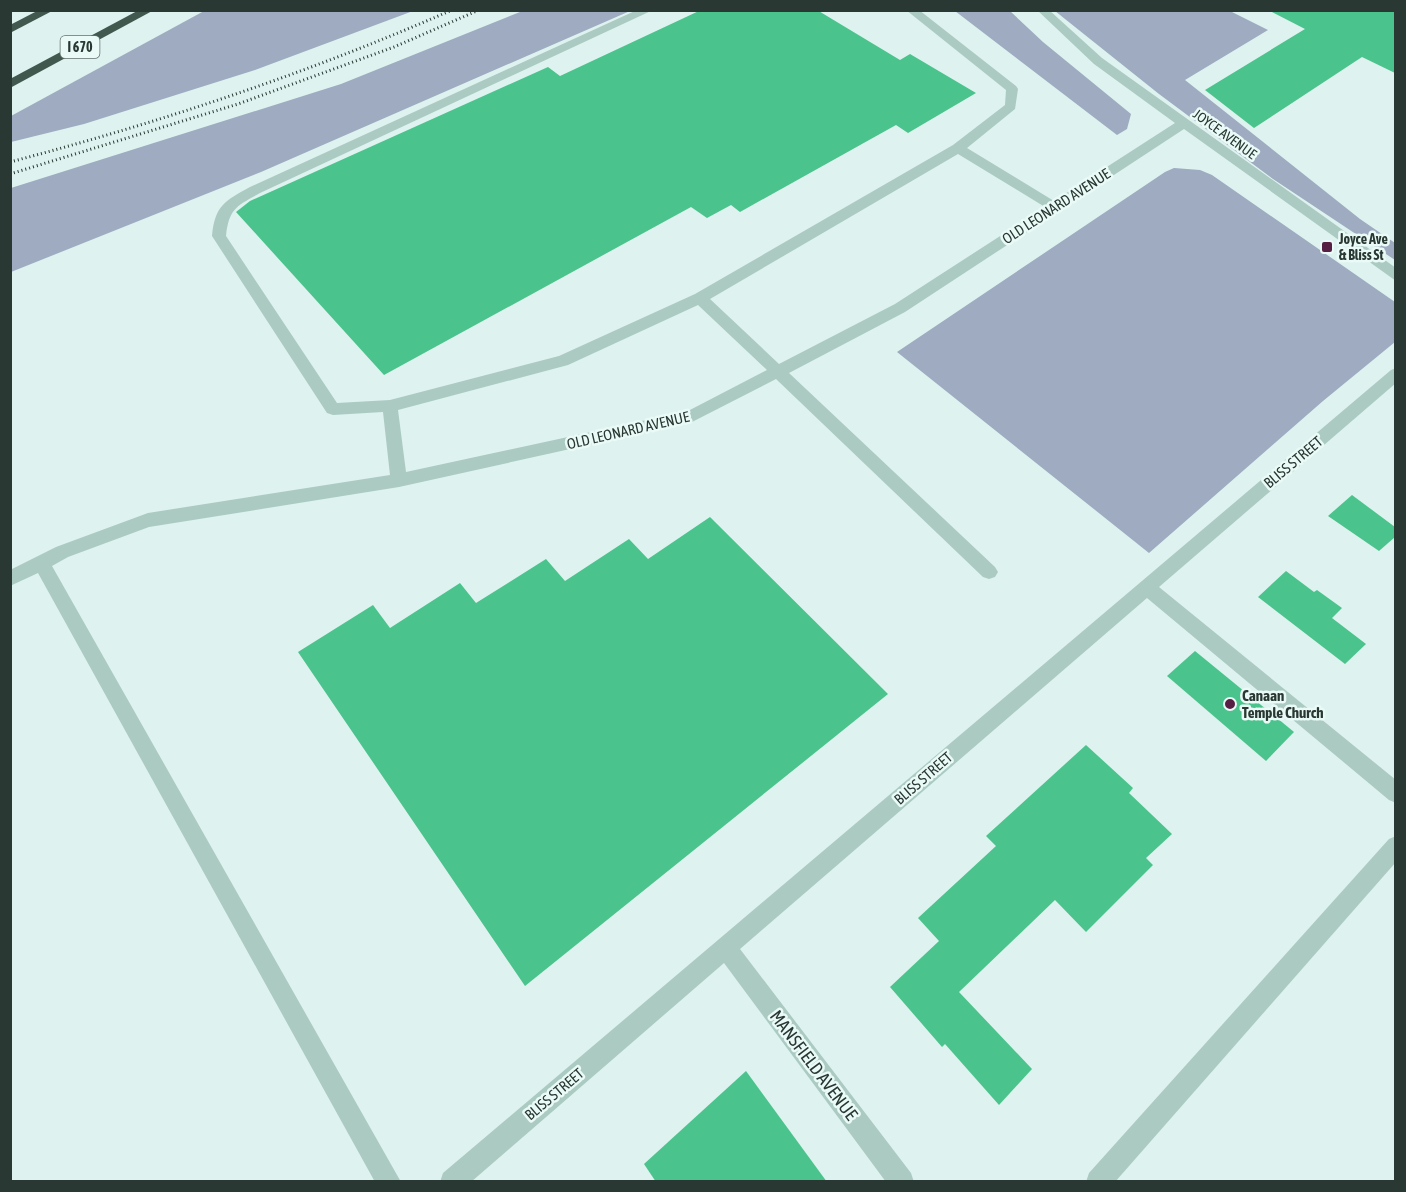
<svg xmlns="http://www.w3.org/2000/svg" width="1406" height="1192" viewBox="0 0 1406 1192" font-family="'Asap Condensed',sans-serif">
<rect width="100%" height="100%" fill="#def2ef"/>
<g fill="#9eabc1">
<polygon points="525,10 630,11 261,172 11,272 11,188 341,84"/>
<polygon points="204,11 413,11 255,70 84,124 11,142 11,116"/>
<polygon points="955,11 1010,11 1043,42 1131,114 1127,129 1117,135"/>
<polygon points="1055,11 1230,11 1268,30 1185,80 1360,219 1395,243 1395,260 1273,179 1159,94"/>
<polygon points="1174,168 1200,170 1212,175 1395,302 1395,342 1323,401 1149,553 897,352 1165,172"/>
</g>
<g fill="#4bc38c">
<polygon points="701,10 817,10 900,60 910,54 976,93 908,133 896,125 740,212 731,205 707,218 691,207 384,375 236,212 250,201 548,67 560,76"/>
<polygon points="1268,10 1395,10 1395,73 1362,57 1254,128 1205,90 1305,29"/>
<polygon points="1352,495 1395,527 1395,537 1379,551 1328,516"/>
<polygon points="710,517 888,694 525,986 298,652 373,605 390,628 460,583 476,603 546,559 565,581 629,539 648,559"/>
<polygon points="1286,571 1314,592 1317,590 1342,608 1332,618 1366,644 1345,664 1258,597"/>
<polygon points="1195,651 1294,732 1266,761 1167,676"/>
<polygon points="1086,745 1133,788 1129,793 1172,834 1146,858 1153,865 1086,932 1055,900 959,992 1032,1069 999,1105 945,1044 942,1047 890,987 939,941 918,918 996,846 986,836"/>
<polygon points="746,1071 827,1182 656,1182 644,1164"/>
</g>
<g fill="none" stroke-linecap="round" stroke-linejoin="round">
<g fill="#aacac2" fill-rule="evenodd">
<path d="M637 10H653L260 193C237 206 229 208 226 236L337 403 390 400 559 356 695 294 953 145 1005 105 1006 90 906 10H919L1016 86 1018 89 1015 109 967 148 1054 201 1175 123 1094 64 1037 10H1049L1102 58 1396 268V281L1184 129 905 312 789 373 995 567 998 572 995 577 989 579 983 577 776 379 692 422 399 487 149 527 68 557 52 566 401 1182H375L38 573 10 586V570L56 547 148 513 390 475 383 412 333 415 327 413 212 236C215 205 225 201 250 187ZM958 154 1045 207 895 304 779 364 710 299ZM698 305 767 370 688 411 406 472 398 410 568 365Z"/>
<polygon points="1396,368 1396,383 1159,587 1396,780 1396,803 1389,800 1147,598 740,949 911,1173 914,1182 886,1182 724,963 471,1182 440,1182 443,1173 1391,370"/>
<polygon points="1396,836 1396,862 1115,1182 1086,1182 1089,1173 1389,839"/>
</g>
<g fill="#41584f" fill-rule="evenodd">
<polygon points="39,10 54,10 10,33 10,25"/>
<polygon points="139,10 154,10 10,88 10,79"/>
</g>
<g stroke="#293832" stroke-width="3" stroke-dasharray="1 3" stroke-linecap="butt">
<path d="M10 162C162 122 308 73 452 10"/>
<polyline points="10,174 238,104 394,47 479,10"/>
</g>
</g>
<g fill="#581f44" stroke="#eafaf7" stroke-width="2">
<rect x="1321" y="241" width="12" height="12" rx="3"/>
<circle cx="1230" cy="704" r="6"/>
</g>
<g text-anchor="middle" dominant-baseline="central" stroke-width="5" stroke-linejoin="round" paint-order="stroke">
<rect fill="#eafaf7" stroke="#63726d" stroke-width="1.5" x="60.5" y="36" width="39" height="22" rx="4.5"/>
<g font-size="14" font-weight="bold" fill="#293832">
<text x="80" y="47">I 670</text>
</g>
<g font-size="14" fill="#293832" stroke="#eafaf7">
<text transform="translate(1225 134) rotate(36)">JOYCE AVENUE</text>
</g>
<g font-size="14" font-weight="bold" fill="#293832" stroke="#eafaf7" text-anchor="start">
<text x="1339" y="239">Joyce Ave<tspan x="1339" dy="16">&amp; Bliss St</tspan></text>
</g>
<g font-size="15" fill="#293832" stroke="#eafaf7">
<text transform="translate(1056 206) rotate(-33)">OLD LEONARD AVENUE</text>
<text transform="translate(628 430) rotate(-13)">OLD LEONARD AVENUE</text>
<text transform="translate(1293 462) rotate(-40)">BLISS STREET</text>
<text transform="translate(923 778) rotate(-41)">BLISS STREET</text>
<text transform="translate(554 1094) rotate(-40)">BLISS STREET</text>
</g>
<g font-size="15" font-weight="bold" fill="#293832" stroke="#eafaf7" text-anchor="start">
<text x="1242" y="695">Canaan<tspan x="1242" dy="17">Temple Church</tspan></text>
</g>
<g font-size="18" fill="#293832" stroke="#eafaf7">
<text transform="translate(814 1065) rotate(53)">MANSFIELD AVENUE</text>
</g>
</g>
<rect width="1406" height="1192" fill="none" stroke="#293832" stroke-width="24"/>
</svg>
